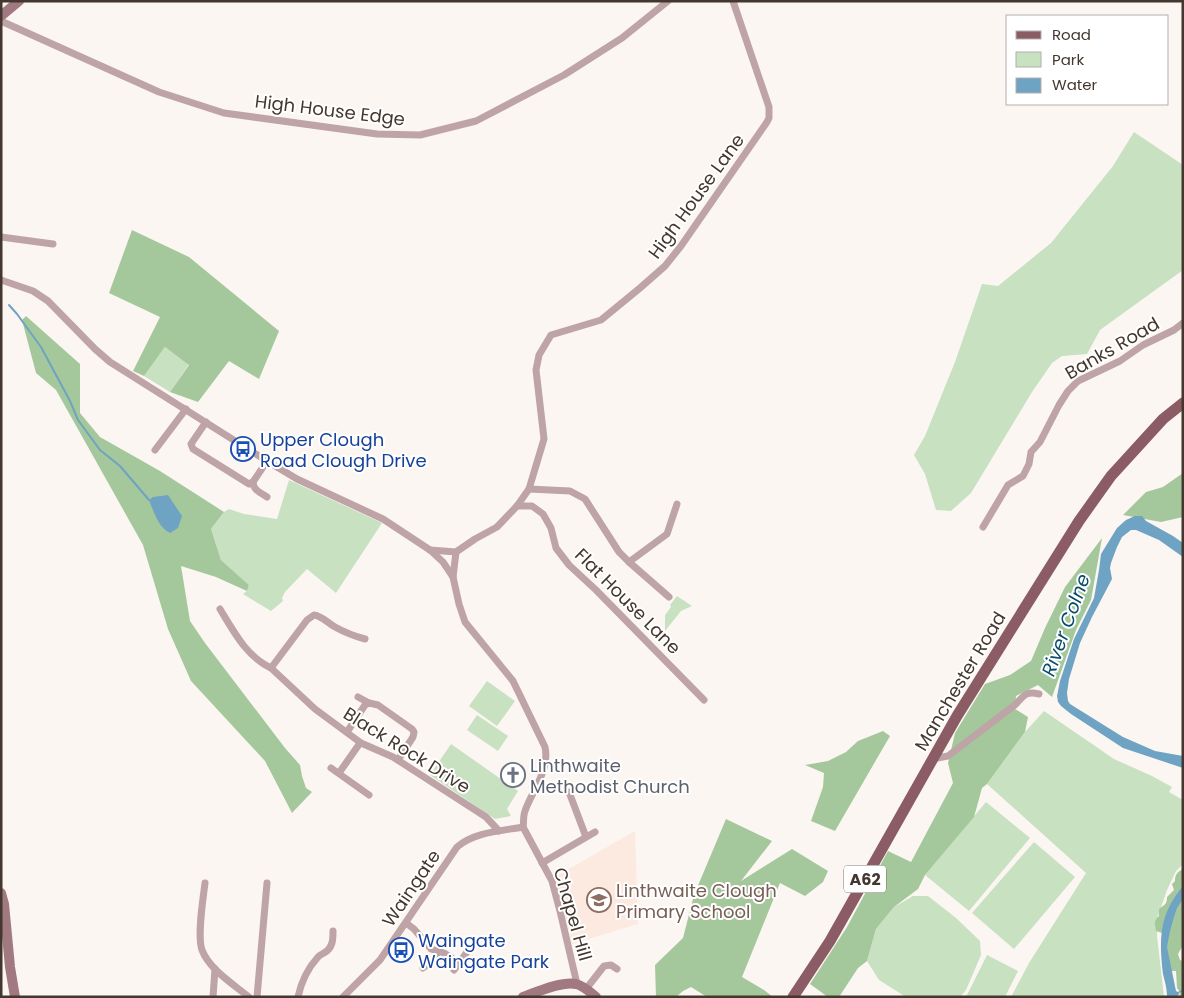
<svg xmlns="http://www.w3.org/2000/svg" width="1184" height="998" viewBox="0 0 1184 998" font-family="Poppins,sans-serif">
<rect width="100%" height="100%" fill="#fcf6f2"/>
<polygon fill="#fce9e0" points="635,831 638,924 572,944 555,877"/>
<g fill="#c7e1c1">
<polygon points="1134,132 1183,165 1183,270 1100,330 1087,354 1062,356 1052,363 1032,392 971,493 951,511 936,510 925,474 914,455 925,436 955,362 982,284 998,286 1051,243 1113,166"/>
<polygon points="165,347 189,364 170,392 144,376"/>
<polygon points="289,480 382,523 336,593 307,569 285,592 282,598 283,601 271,611 243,594 247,591 249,585 221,560 211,529 224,512 229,509 244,514 277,519"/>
<polygon points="677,596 692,606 681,611 665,631 665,615 671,607 670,605"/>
<polygon points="487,681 515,701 497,726 469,706"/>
<polygon points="1044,711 1114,759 1152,776 1172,787 1169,792 1183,800 1183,864 1176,871 1167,890 1158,916 1157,936 1164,997 1011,997 1029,963 1086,873 987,784 1025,732"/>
<polygon points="477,715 508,736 498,751 467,730"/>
<polygon points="451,744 518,791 507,809 511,816 495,819 430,775"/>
<polygon points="986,802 1030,838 969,911 925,875"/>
<polygon points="1034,842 1075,877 1014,949 972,913"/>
<polygon points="913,896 928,896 956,918 980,941 981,955 966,990 960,997 906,997 879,980 867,961 876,929 894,907"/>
<polygon points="987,955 1018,971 1005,997 966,997"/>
</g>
<g fill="#a4c89b">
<polygon points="132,230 189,257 279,331 259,379 229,361 198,402 170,392 189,365 165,347 144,376 133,371 160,317 109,293"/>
<polygon points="26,316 80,364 80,413 100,437 160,471 224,512 211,529 221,560 249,585 247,591 216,577 181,566 190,621 205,643 285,748 300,765 302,776 306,788 312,792 292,813 265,761 191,681 168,629 143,545 56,390 36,373 22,320"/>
<polygon points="1183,473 1183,517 1161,522 1123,515 1146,492 1163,487"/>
<polygon points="1102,538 1091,600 1076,630 1052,697 1038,685 1016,696 1015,709 1028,717 1025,732 987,784 982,788 974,817 925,875 918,889 894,907 876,929 867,961 858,968 839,997 828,997 810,984 847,927 888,851 911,862 953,783 948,763 955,733 985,684 1010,675 1031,661 1045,628 1065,587"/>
<polygon points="883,731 890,736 835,831 811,821 823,787 824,773 805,765 828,761 846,752 858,741"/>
<polygon points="726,819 772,841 741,881 792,849 828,871 823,882 805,896 780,883 742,977 764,990 773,997 707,997 691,987 683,991 676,997 656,997 655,965 683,938 694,895"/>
<path d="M1183 869V945L1178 954 1180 960 1183 961V997H1179L1180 992 1177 988 1176 971H1170L1165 934 1156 931C1156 924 1152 923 1159 916V909C1164 905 1167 905 1167 897L1174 890 1172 884 1175 881C1175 875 1177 872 1183 869Z"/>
</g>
<g fill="#6fa3c3">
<path d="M168 495 182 516 178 528 170 533C158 527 154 512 149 500L153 497Z"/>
<polygon points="1135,516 1142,516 1146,521 1173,536 1183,543 1183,557 1159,540 1136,530 1131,530 1122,537 1117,547 1111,563 1110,568 1112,579 1092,617 1080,643 1069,679 1067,693 1068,701 1070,704 1123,737 1155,751 1183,756 1183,768 1123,748 1071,714 1061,706 1058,702 1057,696 1060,681 1074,639 1094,598 1099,570 1101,554 1117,528 1126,520"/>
<path d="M1183 886V899L1177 908 1174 917 1170 931 1167 947 1176 991 1178 992 1183 989V991L1179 993 1178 997H1167C1167 988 1165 982 1163 974 1159 938 1159 915 1183 886Z"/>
</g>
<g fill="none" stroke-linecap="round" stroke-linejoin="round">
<polyline stroke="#6fa3c3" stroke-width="2" points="9,305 17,314 41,347 70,401 78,420 100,450 120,466 149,500"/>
<g stroke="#bea3a7" stroke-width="7">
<polyline points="1,21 159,92 224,113 377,134 420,135 476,121 564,75 622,38 668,1"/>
<polyline points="1,237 53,244"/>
<path d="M1 280 33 291 48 301 95 349 110 362 267 461 297 479 383 519 430 550 443 562 453 577 459 604 465 622 513 681 545 747C550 770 532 791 525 811 523 816 524 822 523 827"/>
<polyline points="206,422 191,444 193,449 249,484 253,482 267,461"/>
<polyline points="155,450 186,409"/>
<path d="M253 482C253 490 261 493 267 497"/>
<polyline points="529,489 570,491 585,499 619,552 629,562 669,597"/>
<polyline points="517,506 532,506 543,514 551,528 556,548 569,565 596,590 704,700"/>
<polyline points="983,527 1008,485 1023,476 1029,464 1031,452 1040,442 1059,405 1068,391 1078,381 1120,361 1143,345 1174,330 1183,323"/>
<polyline points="430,550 456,552 453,577"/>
<polyline points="456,552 475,539 497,527 517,506 529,489 544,439 536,370 539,355 551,335 601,320 640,288 665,266 681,246 767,122 769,118 769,107 733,1"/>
<polyline points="629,562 667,534 677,504"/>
<path d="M220 609C234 632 246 656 271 668L315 709 361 743 393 757 486 817 499 831"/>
<path d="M271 668 307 620 314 615C322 616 328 623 335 627 344 632 354 636 365 639"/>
<polyline points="358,697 369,703"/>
<polyline points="347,732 365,705 369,703 378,705 412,729 414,732 413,737 398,760"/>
<path d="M932 759 948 756 1016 704C1024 695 1026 691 1039 694"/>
<polyline points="331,768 369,795"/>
<polyline points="339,773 360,743"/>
<polyline points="569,792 586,837"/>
<polyline points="523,827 552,881 560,911 577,984"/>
<polyline points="542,863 595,832"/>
<path d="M205 883C203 899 197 936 202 950 209 969 233 984 249 997"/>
<polyline points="406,923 414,929 431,949 444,953 459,963 467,952"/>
<polyline points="423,968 433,961 438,952"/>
<polyline points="454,970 459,963"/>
<polyline points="586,989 604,966 611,965 617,969"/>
<polyline points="213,997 215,969"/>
<polyline points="257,997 267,883"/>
<path d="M298 997C301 983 308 968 318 957 321 954 325 953 328 950 333 945 333 938 333 931"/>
<path d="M343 997 380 960 457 847C474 832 501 831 523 827"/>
</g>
<g stroke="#a17980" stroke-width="10">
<polyline points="1,16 19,1"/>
<polyline points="1,893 4,904 10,967 15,997"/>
<path d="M523 997C537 992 562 981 576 984 584 986 590 992 596 997"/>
</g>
<polyline stroke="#8b5c64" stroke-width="11" points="793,997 830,941 957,716 1079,521 1111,476 1163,419 1183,403"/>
</g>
<defs>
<symbol id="bus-ring" viewBox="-11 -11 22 22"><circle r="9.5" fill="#fff" stroke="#1a4fb4" stroke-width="1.5"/><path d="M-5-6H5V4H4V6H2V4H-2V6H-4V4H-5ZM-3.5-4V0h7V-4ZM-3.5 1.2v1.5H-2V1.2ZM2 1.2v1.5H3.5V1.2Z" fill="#1a4fb4"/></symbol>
<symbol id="church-ring" viewBox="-11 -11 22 22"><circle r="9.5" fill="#fff" stroke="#6b7280" stroke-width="1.5"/><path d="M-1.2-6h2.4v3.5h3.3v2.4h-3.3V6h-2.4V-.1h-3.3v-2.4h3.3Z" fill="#6b7280"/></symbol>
<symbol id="school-ring" viewBox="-11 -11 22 22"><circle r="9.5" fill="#fff" stroke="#8d6e63" stroke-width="1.5"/><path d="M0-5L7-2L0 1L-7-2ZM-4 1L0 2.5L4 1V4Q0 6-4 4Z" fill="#8d6e63"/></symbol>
</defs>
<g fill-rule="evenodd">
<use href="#bus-ring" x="229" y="435" width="28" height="28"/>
<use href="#church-ring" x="499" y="761" width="28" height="28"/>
<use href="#school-ring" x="585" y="886" width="28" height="28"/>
<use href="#bus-ring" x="387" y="936" width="28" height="28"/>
</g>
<g text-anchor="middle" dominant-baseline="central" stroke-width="4" stroke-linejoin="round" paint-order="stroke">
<rect fill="#fff" stroke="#7b736d" stroke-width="1" x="844" y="865.5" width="42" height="27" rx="4"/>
<g font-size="16" font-weight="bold" fill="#43372f">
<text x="865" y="879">A62</text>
</g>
<g font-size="18" fill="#43372f" stroke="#fff">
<text transform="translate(330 110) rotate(7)">High House Edge</text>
<text transform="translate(696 196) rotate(-54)">High House Lane</text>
<text transform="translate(1112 348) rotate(-30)">Banks Road</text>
<text transform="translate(628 601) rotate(45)">Flat House Lane</text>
<text transform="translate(960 681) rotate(-59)">Manchester Road</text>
<text transform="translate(407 750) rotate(32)">Black Rock Drive</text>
<text transform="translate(411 888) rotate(-56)">Waingate</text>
<text transform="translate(573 914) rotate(74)">Chapel Hill</text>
</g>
<g font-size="18" fill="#164399" stroke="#fff" text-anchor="start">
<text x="260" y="439">Upper Clough<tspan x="260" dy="21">Road Clough Drive</tspan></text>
<text x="418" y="940">Waingate<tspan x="418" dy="21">Waingate Park</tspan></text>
</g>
<g font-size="18" fill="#5b616d" stroke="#fff" text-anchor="start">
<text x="530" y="765">Linthwaite<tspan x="530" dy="21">Methodist Church</tspan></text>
</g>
<g font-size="18" fill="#785e54" stroke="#fff" text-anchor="start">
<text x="616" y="890">Linthwaite Clough<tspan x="616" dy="21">Primary School</tspan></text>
</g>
<g font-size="19" font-style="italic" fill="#074c6c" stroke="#fff">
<text transform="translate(1066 625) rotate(-70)">River Colne</text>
</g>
</g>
<rect width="1184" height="998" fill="none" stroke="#43372f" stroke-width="5"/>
<rect x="1006" y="15" width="162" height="90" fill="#ffffff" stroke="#b4afac"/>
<rect x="1016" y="31" width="25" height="8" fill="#8b5c64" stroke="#b4afac"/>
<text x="1052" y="40" font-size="15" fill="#43372f">Road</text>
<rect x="1016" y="52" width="25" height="15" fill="#c7e1c1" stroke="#b4afac"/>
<text x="1052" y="65" font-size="15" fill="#43372f">Park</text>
<rect x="1016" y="78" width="25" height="15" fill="#6fa3c3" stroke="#b4afac"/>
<text x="1052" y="90" font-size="15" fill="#43372f">Water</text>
</svg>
